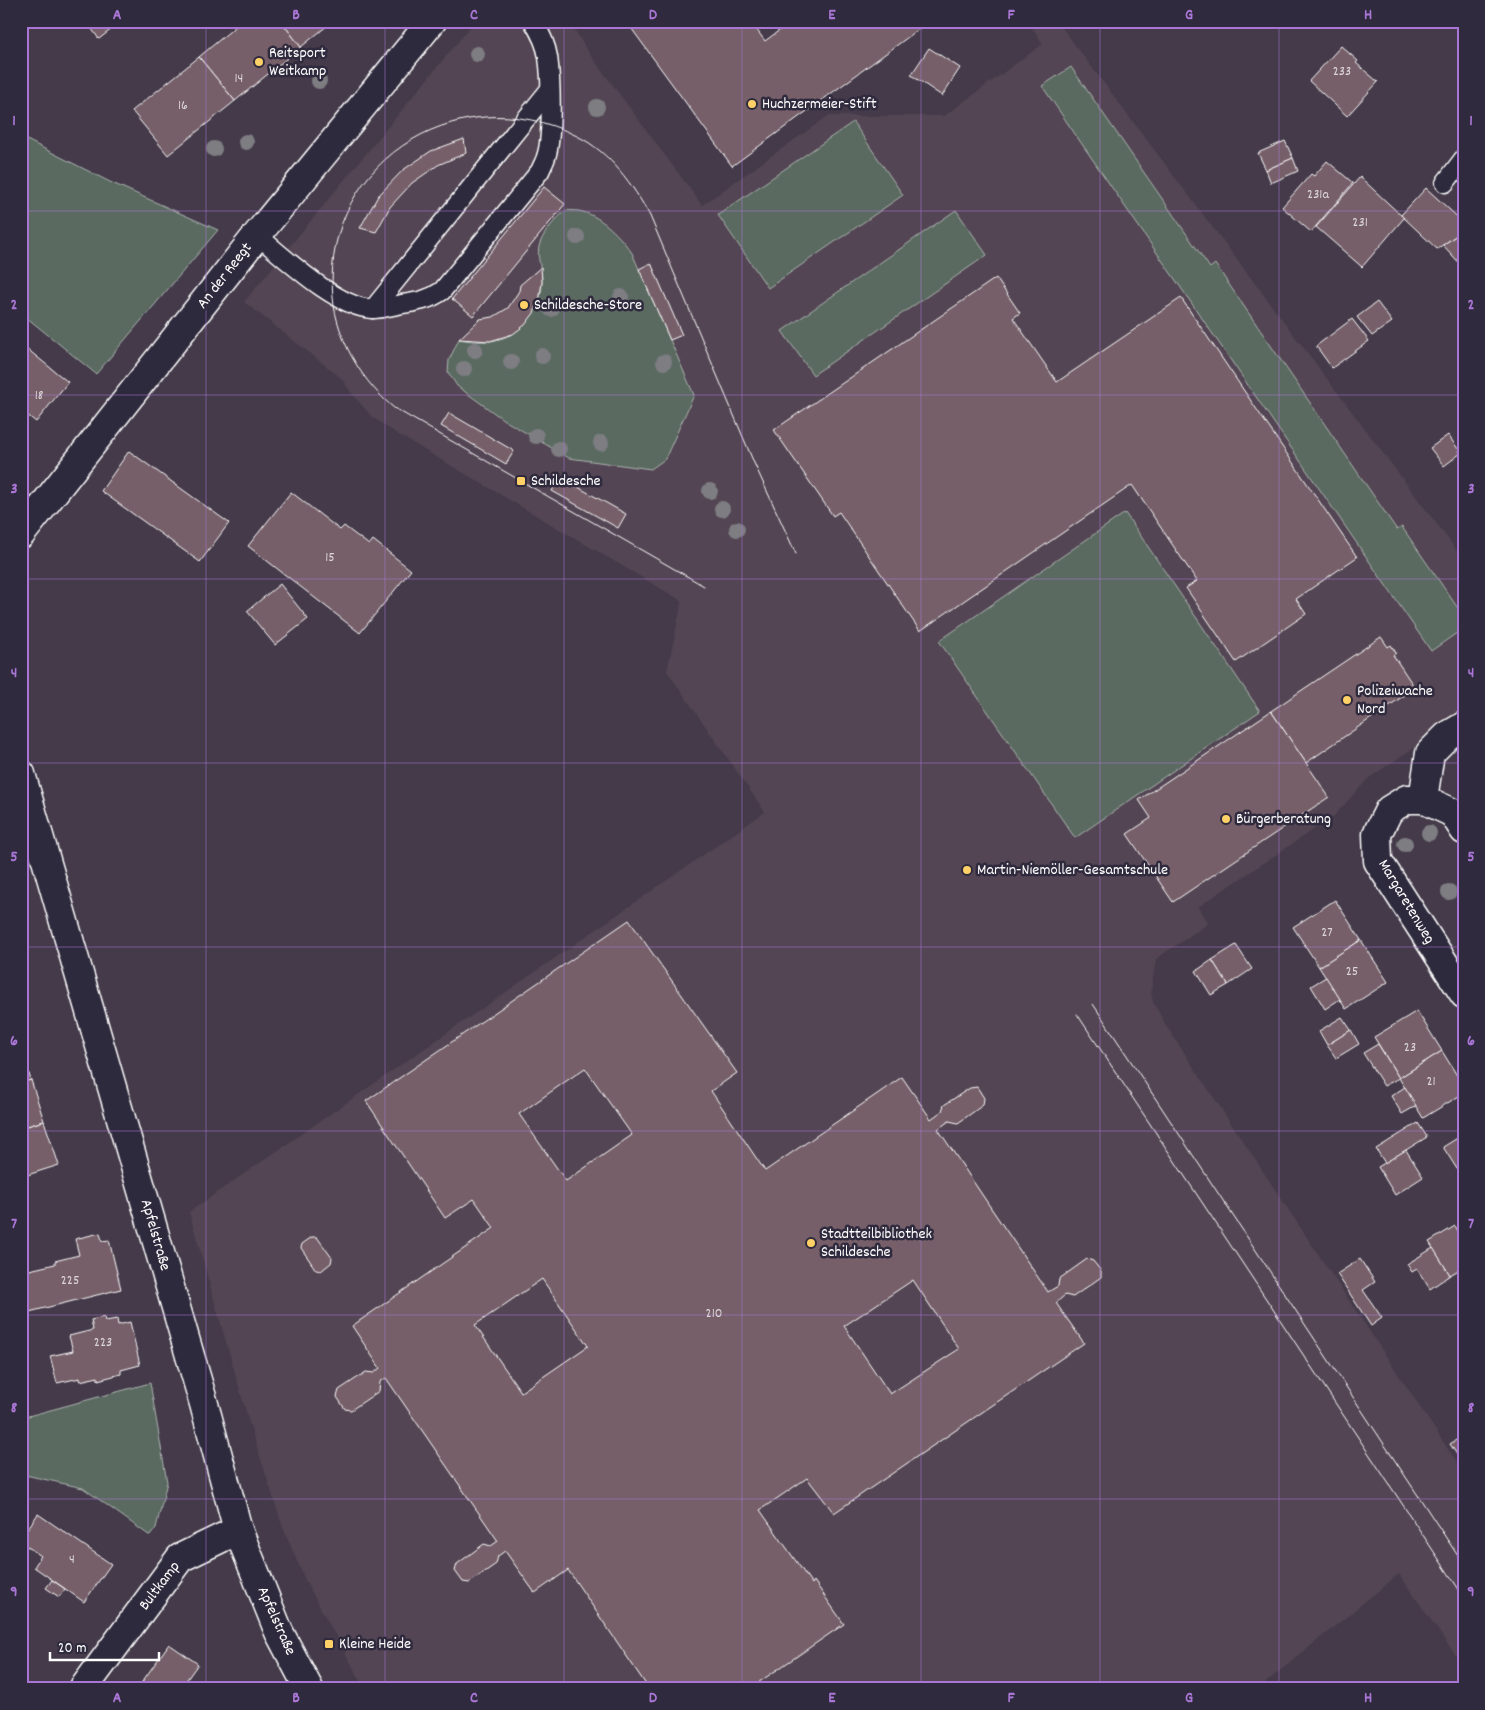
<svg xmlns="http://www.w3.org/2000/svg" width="1485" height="1710" viewBox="0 0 1485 1710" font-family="Dekko,sans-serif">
<rect width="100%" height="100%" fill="#443a4a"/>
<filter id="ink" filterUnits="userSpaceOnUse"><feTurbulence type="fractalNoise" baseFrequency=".02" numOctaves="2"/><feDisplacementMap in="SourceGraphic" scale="10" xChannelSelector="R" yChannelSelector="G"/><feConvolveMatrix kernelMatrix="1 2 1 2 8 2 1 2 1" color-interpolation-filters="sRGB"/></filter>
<g filter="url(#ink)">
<polygon fill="#534553" points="475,21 569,21 589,53 702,205 828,116 944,116 1043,44 1028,21 1057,21 1464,560 1464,714 1369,778 1334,816 1198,907 1209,923 1156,959 1151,991 1153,1002 1167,1027 1464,1473 1464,1668 1399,1574 1258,1689 365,1689 305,1580 283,1528 248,1419 189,1212 765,812 667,671 682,601 397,434 372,417 352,394 342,379 330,369 244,302"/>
<g fill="#5a6a61" stroke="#acb4b0">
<polygon points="1071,67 1210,268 1215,264 1397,530 1402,527 1464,617 1464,628 1431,651 1042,86"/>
<polygon points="853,122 903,195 768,288 718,215"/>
<polygon points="21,137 110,182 218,230 96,374 21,313"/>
<path d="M566 210C572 211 577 210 583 212 602 217 621 237 632 253L694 395 665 459 651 469 569 458 504 420 457 386 448 372 449 360 459 339C469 341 480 342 490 341 517 339 541 311 542 284 543 271 535 255 540 243 545 230 556 219 566 210Z"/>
<polygon points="956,210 987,255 813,375 782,331"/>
<polygon points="1125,513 1260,711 1075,838 939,641"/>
<polygon points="150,1383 167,1482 156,1528 150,1536 83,1488 21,1474 21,1418"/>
</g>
<g fill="#765e69" stroke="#fff" fill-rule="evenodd">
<polygon points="86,21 122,21 99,39"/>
<polygon points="242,21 281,21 301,47 235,101 199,57"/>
<polygon points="281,21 333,21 301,47"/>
<polygon points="626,21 750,21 765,41 792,21 930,21 732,166"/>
<polygon points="1341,46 1358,61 1356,63 1378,82 1347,116 1309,81"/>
<polygon points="929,48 960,68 942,96 911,75"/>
<polygon points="199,57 235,101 168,155 132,111"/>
<polygon points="464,139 466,153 438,165 412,183 390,207 376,232 360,228 378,196 403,170 431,151"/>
<polygon points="1285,141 1293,158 1266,170 1258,153"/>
<polygon points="1293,158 1298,171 1271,183 1266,170"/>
<polygon points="1327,161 1353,183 1311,232 1282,207 1311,174 1314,176"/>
<polygon points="1360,177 1404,218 1362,267 1316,227"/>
<polygon points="544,187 565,204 473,316 452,299"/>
<polygon points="1426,188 1464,223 1464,230 1437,249 1401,215"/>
<polygon points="1464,230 1464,268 1443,245"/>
<polygon points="651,263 682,335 670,340 639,269"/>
<polygon points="541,267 542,282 539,302 534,313 525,325 513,334 490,341 459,339 480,319 493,317 508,308 519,291 520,285"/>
<polygon points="996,278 1020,313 1013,318 1057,382 1181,298 1357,557 1296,599 1306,614 1236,662 1186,588 1197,581 1132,485 920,631 839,512 833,516 774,430"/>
<polygon points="1377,302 1392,322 1372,336 1357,317"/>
<polygon points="1352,319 1369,341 1332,368 1316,346"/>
<polygon points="21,344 68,382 36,422 21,410"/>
<polygon points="449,413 514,451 506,464 441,426"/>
<polygon points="1448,435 1461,453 1444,466 1430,448"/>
<polygon points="129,451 229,523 200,562 101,491"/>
<polygon points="560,477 626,514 618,528 552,491"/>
<polygon points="291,492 340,530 344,526 369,545 373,540 411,570 360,633 248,546"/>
<polygon points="280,584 308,619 275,645 247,611"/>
<polygon points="1381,637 1388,647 1391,645 1396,653 1393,655 1415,688 1306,763 1271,711"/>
<polygon points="1271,711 1329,797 1173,902 1127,834 1151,818 1139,800"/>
<polygon points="1335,900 1361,940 1319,967 1293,927"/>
<path d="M629 920 737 1073 711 1091 765 1171 902 1077 931 1119 942 1111 944 1105 970 1088 977 1087 984 1098 983 1105 958 1123 949 1121 938 1129 993 1211 1048 1292 1058 1286 1059 1279 1087 1259 1093 1261 1101 1271V1277L1073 1297 1065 1295 1056 1303 1084 1343 834 1513 807 1478 760 1510 812 1584 814 1581 844 1624 749 1689H649L568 1570 535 1593 505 1551 498 1556 496 1564 469 1583 463 1582 455 1571 457 1564 484 1544 491 1546 498 1541 386 1378 380 1382 379 1391 351 1410 345 1409 337 1397 339 1390 366 1372 374 1373 380 1368 352 1326 494 1228 474 1199 445 1218 366 1101ZM585 1068 632 1135 566 1181 519 1114ZM542 1279 588 1346 521 1392 475 1325ZM913 1280 959 1349 890 1394 844 1326Z"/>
<polygon points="1361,940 1388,982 1346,1009 1319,967"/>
<polygon points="1236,945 1252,969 1228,985 1212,960"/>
<polygon points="1212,960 1228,985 1211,995 1196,971"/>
<polygon points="1326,977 1340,999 1325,1009 1311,986"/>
<polygon points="1417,1011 1442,1051 1399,1078 1374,1037"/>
<polygon points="1342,1017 1351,1030 1327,1045 1319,1031"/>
<polygon points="1351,1030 1359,1044 1336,1058 1327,1045"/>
<polygon points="1378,1044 1399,1078 1384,1086 1363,1053"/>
<polygon points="21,1050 31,1080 21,1083"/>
<polygon points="1442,1051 1464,1087 1464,1093 1423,1118 1399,1078"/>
<polygon points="31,1080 44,1121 21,1128 21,1083"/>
<polygon points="1405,1087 1416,1106 1402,1114 1391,1096"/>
<polygon points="44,1121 59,1165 21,1177 21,1128"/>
<polygon points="1418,1123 1427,1137 1385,1163 1376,1149"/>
<polygon points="1464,1134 1464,1180 1443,1147"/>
<polygon points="1406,1150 1423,1177 1395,1195 1378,1167"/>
<polygon points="1455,1226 1464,1240 1464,1267 1450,1275 1429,1242"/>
<polygon points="100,1233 102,1241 109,1240 121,1289 21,1314 21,1272 55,1264 55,1261 79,1255 75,1239"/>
<polygon points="312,1237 317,1237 332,1258 331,1263 321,1271 316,1270 301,1248 302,1244"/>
<polygon points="1433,1248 1450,1275 1430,1289 1417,1269 1412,1272 1407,1264"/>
<polygon points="1360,1259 1375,1282 1363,1290 1382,1318 1371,1326 1337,1274"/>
<polygon points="104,1317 105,1321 117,1319 118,1325 130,1322 140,1365 121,1370 121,1374 98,1380 98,1377 80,1381 80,1378 57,1383 50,1356 73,1351 69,1336 93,1330 91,1320"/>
<polygon points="1464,1435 1464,1461 1462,1462 1450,1444"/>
<polygon points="38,1514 111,1564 84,1602 34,1567 41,1556 21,1542 21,1538"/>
<polygon points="52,1580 65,1589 59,1597 46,1588"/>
<polygon points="169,1644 198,1664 180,1689 137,1689"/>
</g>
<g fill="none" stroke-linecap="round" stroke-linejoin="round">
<defs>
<g id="lane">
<polyline points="1445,183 1464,158"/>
<path d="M257 235C285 258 336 307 372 309 382 309 393 306 402 304 417 302 429 300 442 291L540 171C542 166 545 161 546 157 553 137 551 78 548 57 546 44 540 32 533 21"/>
<polyline points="373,309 550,89"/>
</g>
<g id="street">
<polyline points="21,534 257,235 432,21"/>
<polyline points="1423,799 1430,753 1447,736 1464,726"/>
<polyline points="1464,830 1453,813 1423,799 1407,799 1389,810 1377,834 1378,861 1464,994"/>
<polyline points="83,1689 180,1558 238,1530"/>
</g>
<polyline id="secondary" points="21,774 204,1404 238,1530 279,1632 309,1689"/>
</defs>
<use href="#lane" stroke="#fff" stroke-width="21"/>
<use href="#street" stroke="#fff" stroke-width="31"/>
<use href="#secondary" stroke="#fff" stroke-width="31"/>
<use href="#lane" stroke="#2f2a3d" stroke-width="18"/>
<use href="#street" stroke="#2f2a3d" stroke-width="28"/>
<use href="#secondary" stroke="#2f2a3d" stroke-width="28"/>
<g stroke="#fff" stroke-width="1">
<path d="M704 586 394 408C363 382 341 346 334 306 314 168 455 74 577 136 610 152 633 185 650 216L754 463 796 554"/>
<polyline points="1093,1004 1464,1565"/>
<polyline points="1077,1014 1464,1597"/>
</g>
</g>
<g fill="#7d7d82">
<circle cx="477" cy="54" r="8"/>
<circle cx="319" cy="81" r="8"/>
<circle cx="597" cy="107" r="8"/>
<circle cx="246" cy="142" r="8"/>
<circle cx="214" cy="149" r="8"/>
<circle cx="577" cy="237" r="8"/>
<circle cx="621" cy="297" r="8"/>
<circle cx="551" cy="309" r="8"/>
<circle cx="475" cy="350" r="8"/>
<circle cx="542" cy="356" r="8"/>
<circle cx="511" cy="362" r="8"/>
<circle cx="664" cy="362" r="8"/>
<circle cx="464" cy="369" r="8"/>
<circle cx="536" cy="436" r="8"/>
<circle cx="601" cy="443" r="8"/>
<circle cx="559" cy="449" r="8"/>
<circle cx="710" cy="491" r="8"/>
<circle cx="722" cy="509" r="8"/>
<circle cx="737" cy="529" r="8"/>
<circle cx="1429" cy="833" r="8"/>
<circle cx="1405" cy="844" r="8"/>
<circle cx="1449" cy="892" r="8"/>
</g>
</g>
<path fill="none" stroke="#a976d5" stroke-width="1" stroke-opacity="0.55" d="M206 21V1689M385 21V1689M564 21V1689M742 21V1689M921 21V1689M1100 21V1689M1279 21V1689M21 211H1464M21 395H1464M21 579H1464M21 763H1464M21 947H1464M21 1131H1464M21 1315H1464M21 1499H1464"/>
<g fill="#ffd166" stroke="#2f2a3d" stroke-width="2">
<circle cx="259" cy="62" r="5"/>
<circle cx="752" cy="104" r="5"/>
<circle cx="524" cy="305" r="5"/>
<rect x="516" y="476" width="10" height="10" rx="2.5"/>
<circle cx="1347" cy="700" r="5"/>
<circle cx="1226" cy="819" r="5"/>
<circle cx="967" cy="870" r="5"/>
<circle cx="811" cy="1243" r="5"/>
<rect x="324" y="1639" width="10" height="10" rx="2.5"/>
</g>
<g text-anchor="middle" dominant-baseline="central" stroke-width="5" stroke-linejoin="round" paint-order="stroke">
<g font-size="14" fill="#ddd7da">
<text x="1342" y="72">233</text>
<text x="239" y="79">14</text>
<text x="183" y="106">16</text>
<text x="1318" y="195">231a</text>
<text x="1360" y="223">231</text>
<text x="39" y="396">18</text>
<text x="330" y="558">15</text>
<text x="1327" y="933">27</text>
<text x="1352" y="972">25</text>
<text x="1410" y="1048">23</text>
<text x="1431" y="1082">21</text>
<text x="70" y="1281">225</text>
<text x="714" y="1314">210</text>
<text x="103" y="1343">223</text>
<text x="72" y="1560">4</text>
</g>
<g font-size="16" fill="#fff" stroke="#2f2a3d" text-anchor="start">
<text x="269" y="53">Reitsport<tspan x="269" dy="18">Weitkamp</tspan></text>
<text x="762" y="104">Huchzermeier-Stift</text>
<text x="534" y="305">Schildesche-Store</text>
<text x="531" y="481">Schildesche</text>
<text x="1357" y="691">Polizeiwache<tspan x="1357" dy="18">Nord</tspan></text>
<text x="1236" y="819">Bürgerberatung</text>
<text x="977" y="870">Martin-Niemöller-Gesamtschule</text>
<text x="821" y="1234">Stadtteilbibliothek<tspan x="821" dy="18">Schildesche</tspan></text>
<text x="339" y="1644">Kleine Heide</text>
</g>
<g font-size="16" fill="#fff" stroke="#2f2a3d">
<text transform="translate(225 276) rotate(-52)">An der Reegt</text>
<text transform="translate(1406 902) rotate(59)">Margaretenweg</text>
<text transform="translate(155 1235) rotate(74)">Apfelstraße</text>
<text transform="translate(160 1586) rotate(-53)">Bultkamp</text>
<text transform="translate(276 1621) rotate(66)">Apfelstraße</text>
</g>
</g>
<rect width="1485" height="1710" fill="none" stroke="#2f2a3d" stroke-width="55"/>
<path d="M50 1652v8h109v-8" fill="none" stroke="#ffffff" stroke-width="2.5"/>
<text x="58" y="1652" font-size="15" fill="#ffffff" stroke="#2f2a3d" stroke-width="4" paint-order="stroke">20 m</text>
<rect x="28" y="28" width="1430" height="1654" fill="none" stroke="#a976d5" stroke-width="2"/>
<g font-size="16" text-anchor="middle" font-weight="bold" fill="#a976d5">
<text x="117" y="19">A</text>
<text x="296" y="19">B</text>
<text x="474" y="19">C</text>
<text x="653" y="19">D</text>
<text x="832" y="19">E</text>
<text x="1011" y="19">F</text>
<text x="1189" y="19">G</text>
<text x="1368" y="19">H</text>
<text x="14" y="125">1</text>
<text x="1471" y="125">1</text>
<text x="14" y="309">2</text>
<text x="1471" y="309">2</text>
<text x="14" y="493">3</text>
<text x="1471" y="493">3</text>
<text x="14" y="677">4</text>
<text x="1471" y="677">4</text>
<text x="14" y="861">5</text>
<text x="1471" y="861">5</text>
<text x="14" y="1045">6</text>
<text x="1471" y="1045">6</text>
<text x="14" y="1228">7</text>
<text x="1471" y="1228">7</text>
<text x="14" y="1412">8</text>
<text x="1471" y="1412">8</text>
<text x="14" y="1596">9</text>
<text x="1471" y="1596">9</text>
<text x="117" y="1702">A</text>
<text x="296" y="1702">B</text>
<text x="474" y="1702">C</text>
<text x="653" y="1702">D</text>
<text x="832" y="1702">E</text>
<text x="1011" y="1702">F</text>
<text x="1189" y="1702">G</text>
<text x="1368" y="1702">H</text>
</g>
</svg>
